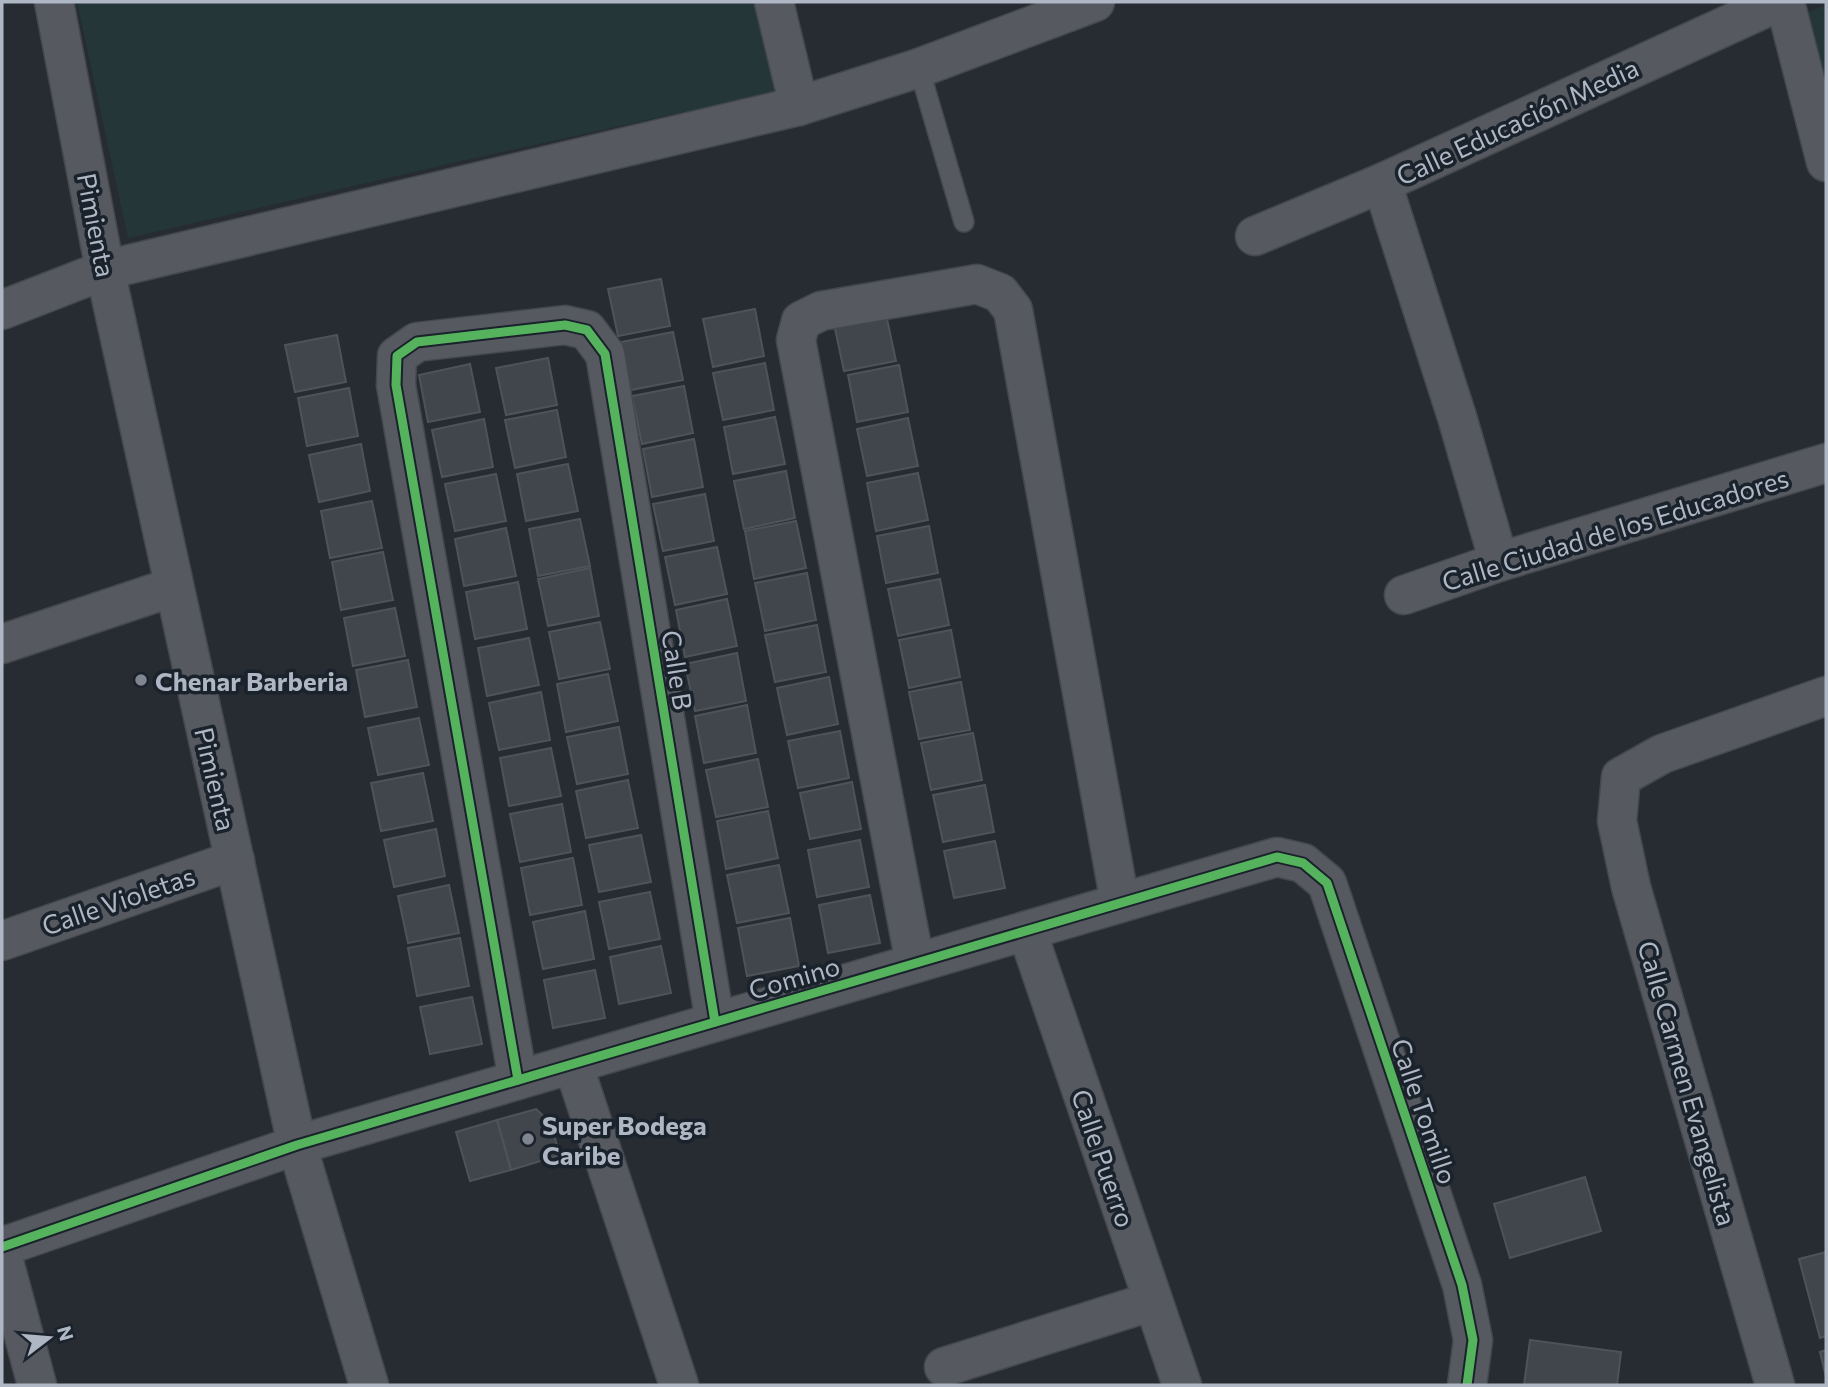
<svg xmlns="http://www.w3.org/2000/svg" width="1828" height="1387" viewBox="0 0 1828 1387" font-family="Commissioner,sans-serif">
<rect width="100%" height="100%" fill="#262c32"/>
<g fill="#243638">
<polygon points="77,2 769,2 794,88 470,159 128,238"/>
<polygon points="1826,5 1826,81 1807,13"/>
</g>
<g fill="#41464c" stroke="#4e535a" stroke-width="2">
<polygon points="661,279 670,326 618,336 608,289"/>
<polygon points="755,309 764,356 713,367 703,319"/>
<polygon points="886,314 896,361 844,371 834,324"/>
<polygon points="673,332 683,380 631,390 621,342"/>
<polygon points="337,335 346,382 295,392 285,345"/>
<polygon points="548,358 557,405 506,415 496,368"/>
<polygon points="765,363 774,410 723,420 713,373"/>
<polygon points="470,364 480,412 428,422 419,375"/>
<polygon points="899,365 908,412 857,422 848,375"/>
<polygon points="684,386 693,433 642,444 632,396"/>
<polygon points="349,388 358,436 307,446 298,398"/>
<polygon points="557,410 566,457 515,468 505,420"/>
<polygon points="775,417 785,464 733,474 724,427"/>
<polygon points="908,418 918,466 867,476 857,429"/>
<polygon points="484,419 493,467 442,477 432,430"/>
<polygon points="694,439 703,487 652,497 643,449"/>
<polygon points="361,444 370,491 319,502 309,455"/>
<polygon points="568,464 578,511 526,521 517,474"/>
<polygon points="786,471 795,518 744,529 734,481"/>
<polygon points="918,473 928,520 876,531 867,483"/>
<polygon points="496,474 506,521 455,531 445,484"/>
<polygon points="705,494 714,541 663,551 653,504"/>
<polygon points="372,501 382,548 330,558 321,511"/>
<polygon points="580,519 590,566 538,576 529,529"/>
<polygon points="796,521 806,568 754,579 745,531"/>
<polygon points="929,526 938,573 886,583 877,536"/>
<polygon points="506,528 516,576 464,586 455,539"/>
<polygon points="717,547 727,594 675,605 665,557"/>
<polygon points="383,552 393,600 341,610 332,562"/>
<polygon points="590,568 599,616 548,626 538,579"/>
<polygon points="807,573 816,620 765,631 755,583"/>
<polygon points="940,579 949,625 898,636 888,589"/>
<polygon points="518,582 527,629 475,639 466,592"/>
<polygon points="727,599 737,646 685,657 676,610"/>
<polygon points="395,608 405,656 353,666 344,618"/>
<polygon points="600,622 610,669 559,679 549,632"/>
<polygon points="817,625 826,672 775,682 765,635"/>
<polygon points="951,630 960,677 909,688 899,640"/>
<polygon points="529,638 539,685 487,696 478,648"/>
<polygon points="737,653 746,701 695,711 685,664"/>
<polygon points="408,660 417,707 365,717 356,670"/>
<polygon points="608,674 618,721 566,732 557,684"/>
<polygon points="829,677 838,724 787,735 777,688"/>
<polygon points="961,682 970,730 919,739 909,692"/>
<polygon points="541,692 550,740 499,750 489,703"/>
<polygon points="747,705 756,753 704,763 695,716"/>
<polygon points="419,718 429,765 378,775 368,728"/>
<polygon points="619,727 628,774 577,784 567,737"/>
<polygon points="840,731 849,778 798,788 788,741"/>
<polygon points="973,733 982,780 931,790 921,743"/>
<polygon points="551,748 561,796 509,806 500,758"/>
<polygon points="758,759 768,807 716,817 706,770"/>
<polygon points="423,773 433,821 381,831 371,783"/>
<polygon points="628,780 638,828 586,838 576,791"/>
<polygon points="852,782 861,829 810,839 800,793"/>
<polygon points="985,785 994,832 943,842 933,795"/>
<polygon points="562,804 571,852 520,862 510,814"/>
<polygon points="768,811 778,858 726,869 717,821"/>
<polygon points="436,829 445,876 394,887 384,840"/>
<polygon points="641,835 651,882 599,892 589,845"/>
<polygon points="860,840 869,887 817,897 808,850"/>
<polygon points="995,841 1005,888 954,898 944,851"/>
<polygon points="573,858 582,905 530,915 521,868"/>
<polygon points="779,865 789,913 737,923 727,875"/>
<polygon points="449,885 459,933 408,943 398,896"/>
<polygon points="650,892 660,939 609,949 599,902"/>
<polygon points="870,895 880,943 828,953 819,905"/>
<polygon points="585,911 594,959 543,969 533,922"/>
<polygon points="790,918 799,966 747,976 738,928"/>
<polygon points="460,938 469,986 417,996 408,948"/>
<polygon points="661,946 671,993 619,1004 610,957"/>
<polygon points="595,970 605,1018 553,1028 544,980"/>
<polygon points="472,997 482,1044 430,1054 420,1007"/>
<polygon points="536,1109 550,1122 560,1155 511,1170 497,1120"/>
<polygon points="497,1120 511,1170 470,1181 456,1132"/>
<polygon points="1585,1177 1601,1231 1510,1258 1494,1204"/>
<polygon points="1826,1252 1826,1336 1820,1338 1799,1259"/>
<polygon points="1530,1340 1621,1352 1617,1385 1524,1385"/>
<polygon points="1826,1350 1826,1377 1820,1352"/>
</g>
<g fill="none" stroke-linecap="round" stroke-linejoin="round">
<defs>
<polyline id="lane" points="919,68 964,222"/>
<g id="street">
<polyline points="54,2 105,270 297,1145 369,1385"/>
<polyline points="774,2 799,106"/>
<polyline points="1785,2 1826,162"/>
<polyline points="1382,183 1457,417 1499,562"/>
<polyline points="1255,236 1382,183 1778,2"/>
<polyline points="2,310 105,270 799,106 919,68 1095,2"/>
<polyline points="1404,595 1499,562 1826,463"/>
<polyline points="2,644 173,587"/>
<polyline points="1027,931 1182,1385"/>
<polyline points="2,941 235,860"/>
<polyline points="915,963 796,340 801,321 821,311 977,284 1000,293 1013,310 1120,903"/>
<polyline points="573,1064 679,1385"/>
<polyline points="518,1080 396,385 397,356 417,342 565,325 587,330 605,354 715,1022"/>
<polyline points="2,1247 297,1145 1277,857 1303,863 1327,883 1462,1285 1473,1340 1467,1385"/>
<polyline points="2,1254 37,1385"/>
<polyline points="944,1367 1153,1301"/>
<polyline points="1775,1385 1631,887 1617,821 1621,777 1662,754 1826,696"/>
</g>
</defs>
<use href="#lane" stroke="#44484d" stroke-width="22"/>
<use href="#street" stroke="#44484d" stroke-width="41"/>
<use href="#lane" stroke="#565a60" stroke-width="19"/>
<use href="#street" stroke="#565a60" stroke-width="38"/>
<defs>
<g id="cycleway">
<polyline points="518,1080 396,385 397,356 417,342 565,325 587,330 605,354 715,1022"/>
<polyline points="2,1247 297,1145 1277,857 1303,863 1327,883 1462,1285 1473,1340 1467,1385"/>
</g>
</defs>
<use href="#cycleway" stroke="#1a222c" stroke-width="13"/>
<use href="#cycleway" stroke="#56b35d" stroke-width="9"/>
</g>
<g fill="#7f8691" stroke="#1a222c" stroke-width="2.5">
<circle cx="141" cy="680" r="7"/>
<circle cx="528" cy="1139" r="7"/>
</g>
<g text-anchor="middle" dominant-baseline="central" stroke-width="7" stroke-linejoin="round" paint-order="stroke">
<g font-size="26" fill="#afb7c4" stroke="#1a222c">
<text transform="translate(1517 121) rotate(-25)">Calle Educación Media</text>
<text transform="translate(97 225) rotate(79)">Pimienta</text>
<text transform="translate(1615 529) rotate(-17)">Calle Ciudad de los Educadores</text>
<text transform="translate(678 670) rotate(81)">Calle B</text>
<text transform="translate(216 779) rotate(77)">Pimienta</text>
<text transform="translate(118 900) rotate(-19)">Calle Violetas</text>
<text transform="translate(794 977) rotate(-16)">Comino</text>
<text transform="translate(1688 1083) rotate(74)">Calle Carmen Evangelista</text>
<text transform="translate(1425 1111) rotate(71)">Calle Tomillo</text>
<text transform="translate(1104 1158) rotate(71)">Calle Puerro</text>
</g>
<g font-size="26" font-weight="bold" fill="#afb7c4" stroke="#1a222c" text-anchor="start">
<text x="155" y="680">Chenar Barberia</text>
<text x="542" y="1124">Super Bodega<tspan x="542" dy="30">Caribe</tspan></text>
</g>
</g>
<rect width="1828" height="1387" fill="none" stroke="#afb7c4" stroke-width="7"/>
<g transform="translate(49 1338) rotate(74)" stroke="#1a222c" stroke-width="5" paint-order="stroke">
<path d="M0-5L12 26L0 18L-12 26Z" fill="#afb7c4"/>
<text y="-10" font-size="19" font-weight="bold" text-anchor="middle" fill="#afb7c4">N</text>
</g>
</svg>
